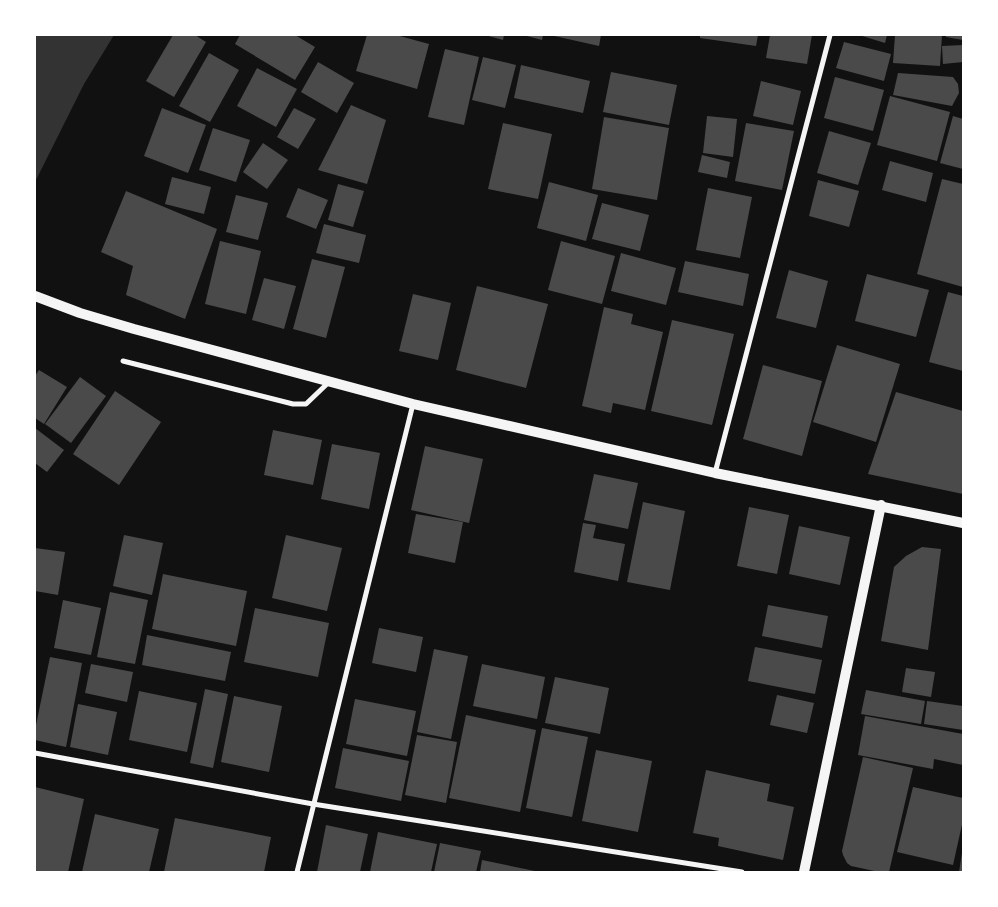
<svg xmlns="http://www.w3.org/2000/svg" width="998" height="907" viewBox="0 0 998 907" font-family="'Nunito Sans',sans-serif">
<rect width="100%" height="100%" fill="#111"/>
<polygon fill="#333" points="35,35 114,35 84,84 35,182"/>
<g fill="#4a4a4a">
<polygon points="173,35 195,35 206,42 174,97 146,81"/>
<polygon points="240,35 295,35 315,47 295,80 235,44"/>
<polygon points="367,35 396,35 429,44 417,89 356,71"/>
<polygon points="485,35 504,35 503,40"/>
<polygon points="523,35 543,35 542,40"/>
<polygon points="550,35 601,35 599,46"/>
<polygon points="700,35 758,35 756,46 700,38"/>
<polygon points="770,35 812,35 807,64 766,58"/>
<polygon points="859,35 887,35 885,43"/>
<polygon points="895,35 942,35 940,66 893,63"/>
<polygon points="946,35 963,35 963,40 946,37"/>
<polygon points="844,42 891,54 884,81 836,68"/>
<polygon points="963,45 963,62 943,64 942,46"/>
<polygon points="445,49 479,57 464,125 428,117"/>
<polygon points="209,53 239,70 210,122 179,106"/>
<polygon points="483,57 516,65 505,108 472,100"/>
<polygon points="318,62 354,83 337,113 301,92"/>
<polygon points="521,65 590,81 583,113 514,98"/>
<polygon points="257,68 297,89 276,127 237,106"/>
<polygon points="611,72 677,85 669,125 603,112"/>
<polygon points="898,73 953,77 958,84 959,93 952,106 893,95"/>
<polygon points="835,77 884,90 873,131 824,118"/>
<polygon points="761,81 801,91 793,125 753,116"/>
<polygon points="890,96 950,112 937,161 877,145"/>
<polygon points="351,105 386,120 367,184 318,170"/>
<polygon points="162,108 206,125 188,173 144,156"/>
<polygon points="294,108 316,119 298,149 277,137"/>
<polygon points="707,116 737,119 733,157 703,153"/>
<polygon points="953,116 963,119 963,169 940,163"/>
<polygon points="604,117 669,128 657,200 592,189"/>
<polygon points="503,123 552,134 538,199 488,189"/>
<polygon points="746,123 794,131 782,190 735,181"/>
<polygon points="213,128 250,140 236,182 199,170"/>
<polygon points="829,131 871,143 858,185 817,173"/>
<polygon points="263,143 288,160 267,189 243,172"/>
<polygon points="702,155 730,162 727,178 698,172"/>
<polygon points="890,161 933,173 926,202 882,190"/>
<polygon points="172,177 211,187 204,214 165,204"/>
<polygon points="942,179 963,184 963,287 917,274"/>
<polygon points="818,180 859,191 849,227 809,216"/>
<polygon points="549,182 598,195 586,241 537,228"/>
<polygon points="338,184 364,191 353,227 328,220"/>
<polygon points="298,188 328,200 316,229 286,217"/>
<polygon points="708,188 752,197 740,258 696,250"/>
<polygon points="126,191 217,229 185,319 126,295 133,266 101,252"/>
<polygon points="236,195 268,203 258,240 226,232"/>
<polygon points="602,203 649,215 640,251 592,239"/>
<polygon points="324,224 366,235 359,263 316,253"/>
<polygon points="220,241 261,251 246,314 205,304"/>
<polygon points="561,241 615,256 602,304 548,290"/>
<polygon points="621,253 676,268 666,305 611,291"/>
<polygon points="312,259 345,267 326,338 293,329"/>
<polygon points="685,261 749,274 743,306 678,292"/>
<polygon points="789,270 828,281 816,328 776,318"/>
<polygon points="867,274 929,290 916,337 855,321"/>
<polygon points="264,278 296,286 284,329 252,320"/>
<polygon points="477,286 548,304 526,388 456,370"/>
<polygon points="948,292 963,296 963,371 929,362"/>
<polygon points="413,294 451,303 438,360 399,351"/>
<polygon points="604,307 633,314 631,324 663,332 645,410 613,403 611,413 582,406"/>
<polygon points="672,320 734,334 712,425 651,411"/>
<polygon points="837,345 900,364 876,442 813,422"/>
<polygon points="763,365 822,381 802,456 743,439"/>
<polygon points="39,370 67,387 44,424 35,418 35,376"/>
<polygon points="80,377 106,396 71,443 45,424"/>
<polygon points="115,391 161,422 119,485 73,454"/>
<polygon points="896,392 963,411 963,494 868,474"/>
<polygon points="35,428 64,450 47,472 35,463"/>
<polygon points="273,430 322,440 313,485 264,475"/>
<polygon points="332,444 380,453 369,509 321,499"/>
<polygon points="425,446 483,459 469,523 411,510"/>
<polygon points="594,474 638,483 628,529 584,520"/>
<polygon points="643,502 685,511 670,590 627,582"/>
<polygon points="749,507 789,515 777,574 737,566"/>
<polygon points="416,514 463,522 455,563 408,553"/>
<polygon points="583,523 596,525 593,538 625,544 618,581 574,572"/>
<polygon points="799,526 850,537 840,585 789,574"/>
<polygon points="124,535 163,543 152,595 113,586"/>
<polygon points="286,535 342,548 327,611 272,598"/>
<polygon points="922,547 941,549 928,650 881,641 894,567 906,556"/>
<polygon points="35,548 65,552 58,595 35,591"/>
<polygon points="163,574 247,591 236,646 152,629"/>
<polygon points="110,592 148,600 135,664 97,657"/>
<polygon points="63,600 101,608 91,655 54,648"/>
<polygon points="768,605 828,616 822,648 762,636"/>
<polygon points="255,608 329,623 318,677 244,662"/>
<polygon points="379,628 423,637 416,672 372,663"/>
<polygon points="147,635 231,652 225,681 142,665"/>
<polygon points="755,647 822,660 815,694 748,681"/>
<polygon points="434,649 468,656 451,739 417,732"/>
<polygon points="50,657 82,663 66,747 35,740 35,730"/>
<polygon points="91,664 133,672 127,702 85,693"/>
<polygon points="482,664 545,677 537,719 473,706"/>
<polygon points="906,668 935,672 931,697 902,692"/>
<polygon points="555,677 609,688 600,734 545,723"/>
<polygon points="205,689 228,694 213,768 190,763"/>
<polygon points="866,690 925,701 921,724 861,714"/>
<polygon points="139,691 197,703 187,752 129,740"/>
<polygon points="777,695 814,703 807,733 770,725"/>
<polygon points="234,696 282,706 269,772 221,762"/>
<polygon points="355,699 416,711 407,756 346,744"/>
<polygon points="927,701 963,706 963,730 924,724"/>
<polygon points="78,704 117,712 108,755 70,747"/>
<polygon points="466,715 536,730 520,812 449,798"/>
<polygon points="865,716 963,734 963,765 934,759 933,769 858,755"/>
<polygon points="542,728 588,737 572,817 526,808"/>
<polygon points="417,735 457,742 446,803 405,795"/>
<polygon points="343,748 409,761 401,801 335,788"/>
<polygon points="596,750 652,761 638,832 582,821"/>
<polygon points="863,757 913,768 889,872 879,872 851,866 847,863 843,855 842,851"/>
<polygon points="706,770 770,784 767,801 794,807 783,860 718,846 719,838 693,833"/>
<polygon points="35,787 84,799 68,872 35,872"/>
<polygon points="913,787 963,798 963,820 953,865 897,852"/>
<polygon points="95,814 159,829 149,872 82,872"/>
<polygon points="175,818 271,837 264,872 164,872"/>
<polygon points="326,825 368,834 360,872 317,872"/>
<polygon points="378,832 437,844 431,872 370,872"/>
<polygon points="440,843 481,851 476,872 434,872"/>
<polygon points="962,853 963,872 959,872"/>
<polygon points="482,860 535,871 535,872 480,872"/>
</g>
<g fill="none" stroke-linecap="round" stroke-linejoin="round">
<g stroke="#f5f5f5" stroke-width="5">
<polyline points="123,361 293,404 306,404 329,382"/>
<polyline points="715,473 830,35"/>
<polyline points="35,753 313,804 742,872"/>
<polyline points="297,872 413,404"/>
</g>
<g stroke="#f5f5f5" stroke-width="10">
<polyline points="35,296 80,313 134,329 413,404 715,473 963,523"/>
<polyline points="804,872 881,505"/>
</g>
</g>
<rect width="998" height="907" fill="none" stroke="#ffffff" stroke-width="72"/>
</svg>
